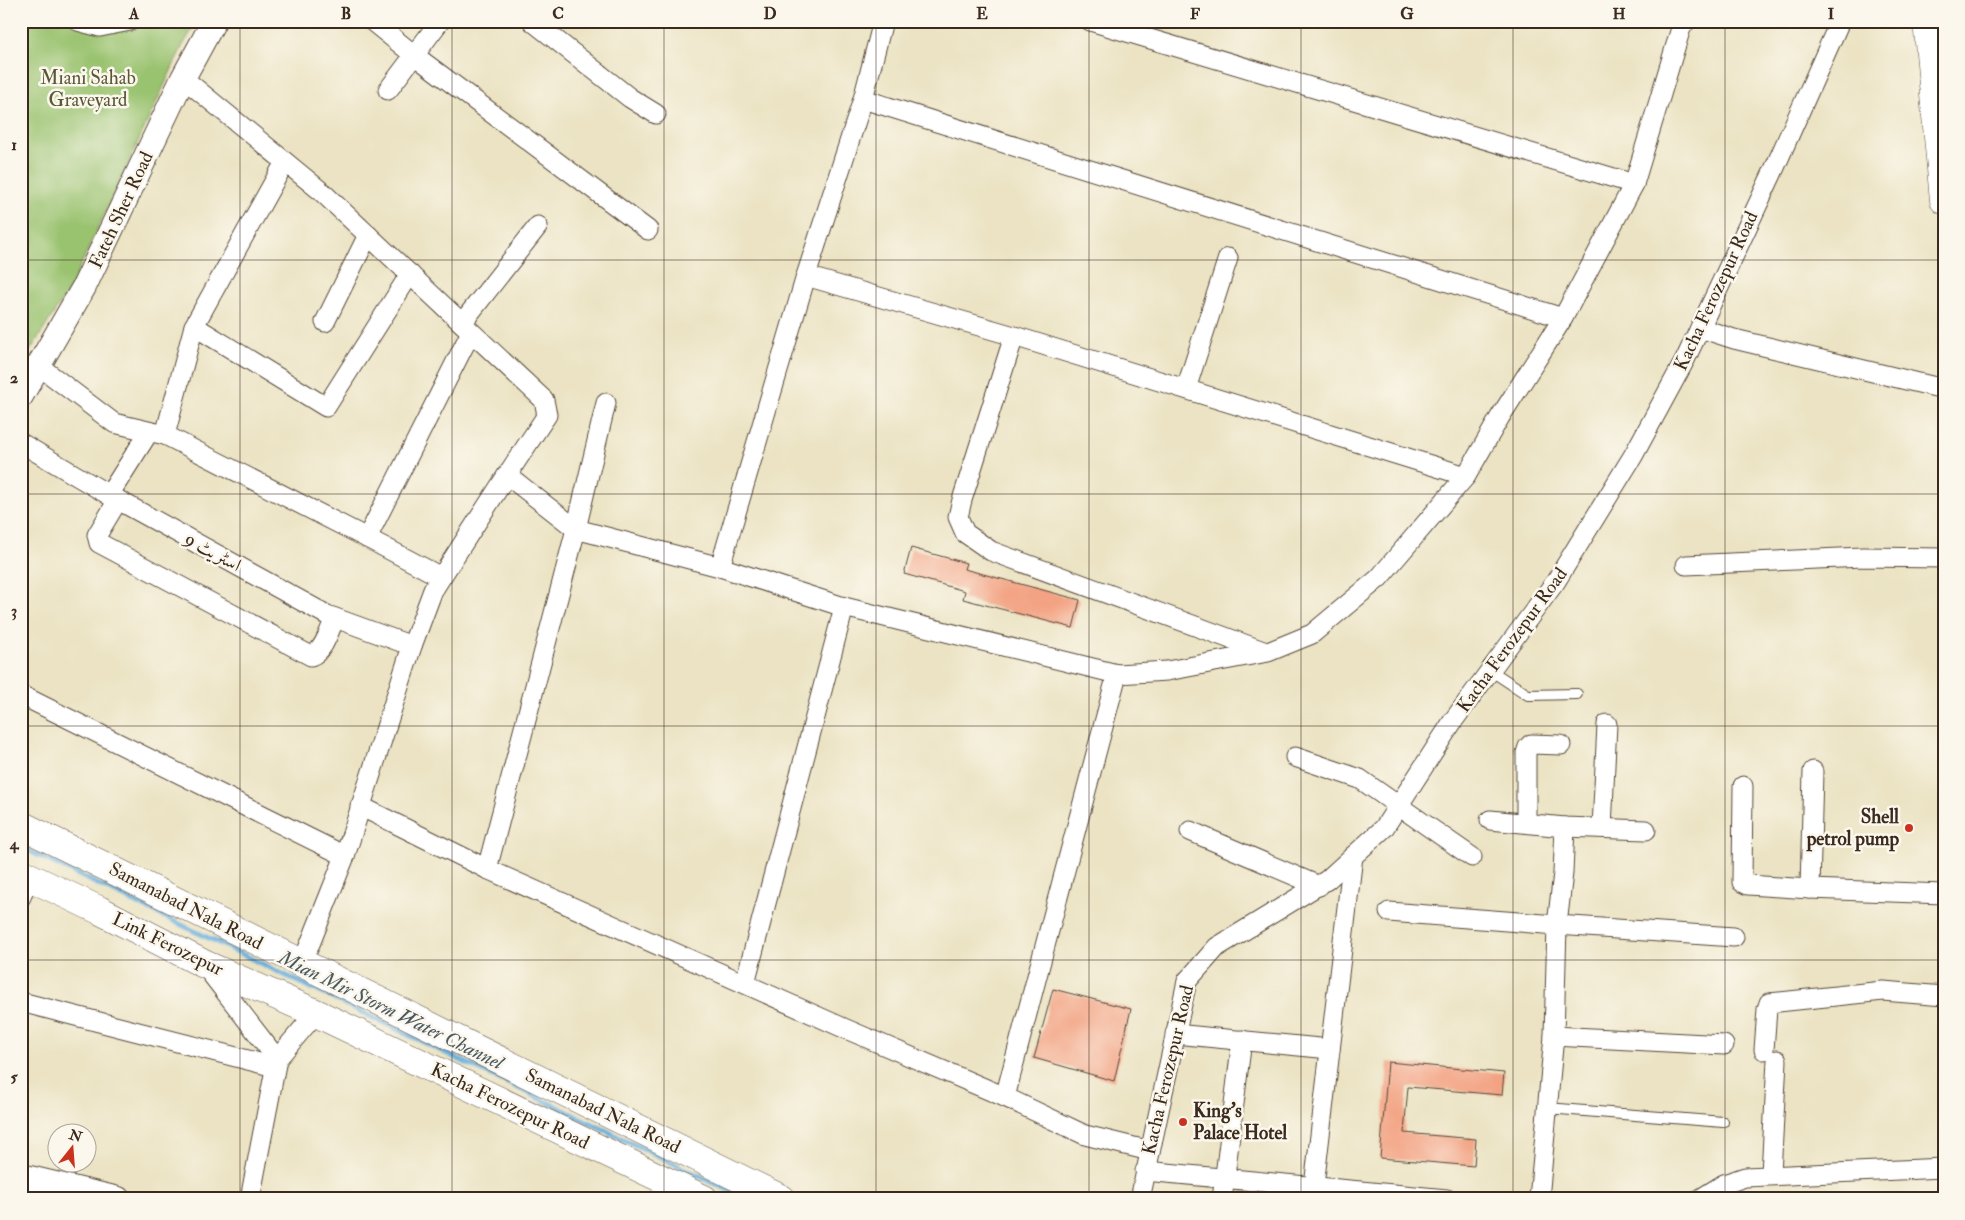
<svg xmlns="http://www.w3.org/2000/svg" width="1965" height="1220" viewBox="0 0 1965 1220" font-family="'IM FELL Double Pica',Amiri,serif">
<rect width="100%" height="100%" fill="#fbf7ec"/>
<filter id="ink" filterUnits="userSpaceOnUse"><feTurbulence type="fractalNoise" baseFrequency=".02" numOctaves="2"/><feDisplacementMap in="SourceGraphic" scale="10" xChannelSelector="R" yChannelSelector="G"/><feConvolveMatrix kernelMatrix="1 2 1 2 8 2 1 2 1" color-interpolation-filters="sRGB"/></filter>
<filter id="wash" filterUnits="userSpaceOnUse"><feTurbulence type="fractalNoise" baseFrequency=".0096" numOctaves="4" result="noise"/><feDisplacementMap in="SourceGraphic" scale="20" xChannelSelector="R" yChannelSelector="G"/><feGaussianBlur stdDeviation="1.12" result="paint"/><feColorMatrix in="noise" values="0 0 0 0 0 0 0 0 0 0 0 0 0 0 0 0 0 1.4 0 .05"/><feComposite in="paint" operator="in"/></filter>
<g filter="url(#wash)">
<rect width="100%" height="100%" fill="#ebe3c3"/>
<polygon fill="#9ac370" stroke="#6a7647" points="21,21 197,21 182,47 70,288 21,365"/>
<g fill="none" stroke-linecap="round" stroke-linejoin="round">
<polyline stroke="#66afdd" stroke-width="5" points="21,847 747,1199"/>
</g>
<g id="blocks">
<g fill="#f3a383">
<polygon points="911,548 966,563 964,569 1080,600 1073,628 963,599 965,591 904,574"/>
<polygon points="1053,989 1131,1009 1114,1081 1034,1058"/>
<polygon points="1388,1062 1504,1073 1502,1095 1408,1087 1404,1133 1476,1139 1474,1166 1380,1158"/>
</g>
</g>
</g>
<g filter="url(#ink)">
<use href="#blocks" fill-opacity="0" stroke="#554637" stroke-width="1"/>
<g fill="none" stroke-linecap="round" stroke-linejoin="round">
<defs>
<g id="service">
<polyline points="1490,670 1528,695 1577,694"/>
<polyline points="1547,1108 1723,1122"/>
</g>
<g id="minor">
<polyline points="78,21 100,27 130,21"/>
<polyline points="372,21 414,55 648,230"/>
<polyline points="532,21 630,98 656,114"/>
<polyline points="1090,21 1634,184"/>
<polyline points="183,78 322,192 544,400 547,415 507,475 433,590 412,646 345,856 302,964"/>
<polyline points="388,90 440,21"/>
<polyline points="863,99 1563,318"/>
<polyline points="806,276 1014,336 1466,476"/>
<polyline points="325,322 368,235"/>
<polyline points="462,323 538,226"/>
<polyline points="194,326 326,407 410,274"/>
<polyline points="1700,328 1734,339 1944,389"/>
<polyline points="1014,336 962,500 958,517 965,533 991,551 1266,652"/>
<polyline points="39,366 114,423 165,435 367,538 441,577"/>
<polyline points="1186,389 1228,258"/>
<polyline points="165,435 194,326 285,162"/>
<polyline points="21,443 109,495 327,615 412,646"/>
<polyline points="507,475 576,529 720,567 844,607 1117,674 1167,671 1268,652 1312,634 1379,578 1466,476 1500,417 1563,318 1634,184 1681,28 1686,21"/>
<polyline points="109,495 149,432"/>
<path d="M118 500 97 535 99 543 311 656C324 651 329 631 335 618"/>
<polyline points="367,538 471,332"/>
<polyline points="1686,565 1863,557 1944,558"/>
<polyline points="720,567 806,276 863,99 883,21"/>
<polyline points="21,695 345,856"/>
<polyline points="1295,757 1360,779 1472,857"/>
<polyline points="1743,786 1742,882 1748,885 1810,889 1944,894"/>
<polyline points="360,806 487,869 846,1029 1005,1097 1085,1135 1150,1151"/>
<polyline points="1490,820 1565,827 1646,830"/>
<polyline points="1526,823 1526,753 1528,747 1531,744 1561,745"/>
<polyline points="1602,828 1607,724"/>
<polyline points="1190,831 1319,886"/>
<polyline points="487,869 576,529 606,403"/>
<polyline points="1810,889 1813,771"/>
<polyline points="21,897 28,877"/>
<polyline points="1389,912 1557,925 1734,937"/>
<polyline points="206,967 277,1059"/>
<polyline points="745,983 844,607"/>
<polyline points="21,1002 275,1067"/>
<polyline points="1175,1034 1330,1049"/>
<polyline points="1554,1036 1724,1045"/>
<polyline points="1764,1050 1767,1009 1769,1003 1883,991 1944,996"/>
<polyline points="1005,1097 1117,674"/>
<polyline points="1145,1171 1447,1199"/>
<polyline points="1771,1174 1777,1060"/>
<polyline points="1314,1186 1353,856"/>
<polyline points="250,1199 277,1059 316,1013"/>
<polyline points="1140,1199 1187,981 1217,947 1327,880 1384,828 1453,721 1556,581 1633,456 1685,360 1772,174 1840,21"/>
<polyline points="1222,1199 1242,1040"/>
<polyline points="1539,1199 1554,1036 1557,925 1563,873 1565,827"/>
<polyline points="1700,1199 1724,1184 1745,1177 1944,1168"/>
</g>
<g id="tertiary">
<polyline points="21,396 84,287 183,78 214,21"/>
<polyline points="21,1176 118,1199"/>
</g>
<g id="secondary">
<polyline points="21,825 782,1199"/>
<polyline points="21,873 99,910 204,964 316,1013 704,1199"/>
</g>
<polyline id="primary" points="1927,21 1944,200"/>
</defs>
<use href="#service" stroke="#554637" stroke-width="12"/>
<use href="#minor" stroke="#554637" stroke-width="21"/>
<use href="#tertiary" stroke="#554637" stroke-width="26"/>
<use href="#secondary" stroke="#554637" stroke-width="29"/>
<use href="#primary" stroke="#554637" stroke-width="29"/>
<use href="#service" stroke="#fff" stroke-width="10"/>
<use href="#minor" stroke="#fff" stroke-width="19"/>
<use href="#tertiary" stroke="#fff" stroke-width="24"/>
<use href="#secondary" stroke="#fff" stroke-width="28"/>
<use href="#primary" stroke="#fff" stroke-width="28"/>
</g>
</g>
<path fill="none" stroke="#3b2a1e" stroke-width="1" stroke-opacity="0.55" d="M240 21V1199M452 21V1199M664 21V1199M876 21V1199M1089 21V1199M1301 21V1199M1513 21V1199M1725 21V1199M21 260H1944M21 494H1944M21 726H1944M21 960H1944"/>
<g fill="#c8321e" stroke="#fbf7ec" stroke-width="2">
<circle cx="1909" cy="828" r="5"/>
<circle cx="1183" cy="1122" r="5"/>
</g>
<g text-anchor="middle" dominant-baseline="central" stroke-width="5" stroke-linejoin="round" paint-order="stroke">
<g font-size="19" fill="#585837" stroke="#fbf7ec">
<text x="88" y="78">Miani Sahab<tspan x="88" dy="22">Graveyard</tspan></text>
</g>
<g font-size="19" fill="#3b2a1e" stroke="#fbf7ec">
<text transform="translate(121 210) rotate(-65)">Fateh Sher Road</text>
<text transform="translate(1716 291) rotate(-65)">Kacha Ferozepur Road</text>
<text transform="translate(213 552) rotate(29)">اسٹریٹ 9</text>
<text transform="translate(1512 640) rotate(-54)">Kacha Ferozepur Road</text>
<text transform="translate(186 906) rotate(27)">Samanabad Nala Road</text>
<text transform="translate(168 944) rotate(26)">Link Ferozepur</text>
<text transform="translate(1168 1070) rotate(-77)">Kacha Ferozepur Road</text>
<text transform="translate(510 1106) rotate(26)">Kacha Ferozepur Road</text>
<text transform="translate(603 1111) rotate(26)">Samanabad Nala Road</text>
</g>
<g font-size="19" font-weight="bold" fill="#3b2a1e" stroke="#fbf7ec" text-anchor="end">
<text x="1899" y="817">Shell<tspan x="1899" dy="22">petrol pump</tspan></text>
<text x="1193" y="1111" text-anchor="start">King's<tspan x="1193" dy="22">Palace Hotel</tspan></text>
</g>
<g font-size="20" font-style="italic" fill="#4a5961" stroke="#fbf7ec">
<text transform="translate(391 1010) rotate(26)">Mian Mir Storm Water Channel</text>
</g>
</g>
<rect width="1965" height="1220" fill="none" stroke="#fbf7ec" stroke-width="55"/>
<g transform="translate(72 1148) rotate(17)"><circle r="24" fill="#fbf7ec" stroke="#aea59a"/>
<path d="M0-4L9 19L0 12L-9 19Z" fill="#c8321e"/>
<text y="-8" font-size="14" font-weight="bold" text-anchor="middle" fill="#3b2a1e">N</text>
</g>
<rect x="28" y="28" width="1910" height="1164" fill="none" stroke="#3b2a1e" stroke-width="2"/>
<g font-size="16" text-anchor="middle" font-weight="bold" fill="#3b2a1e">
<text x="134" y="19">A</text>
<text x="346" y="19">B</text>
<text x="558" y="19">C</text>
<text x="770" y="19">D</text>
<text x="982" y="19">E</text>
<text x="1195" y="19">F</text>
<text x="1407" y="19">G</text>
<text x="1619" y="19">H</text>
<text x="1831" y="19">I</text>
<text x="14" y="150">1</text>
<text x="14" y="383">2</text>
<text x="14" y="616">3</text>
<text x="14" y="849">4</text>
<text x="14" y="1082">5</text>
</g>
</svg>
